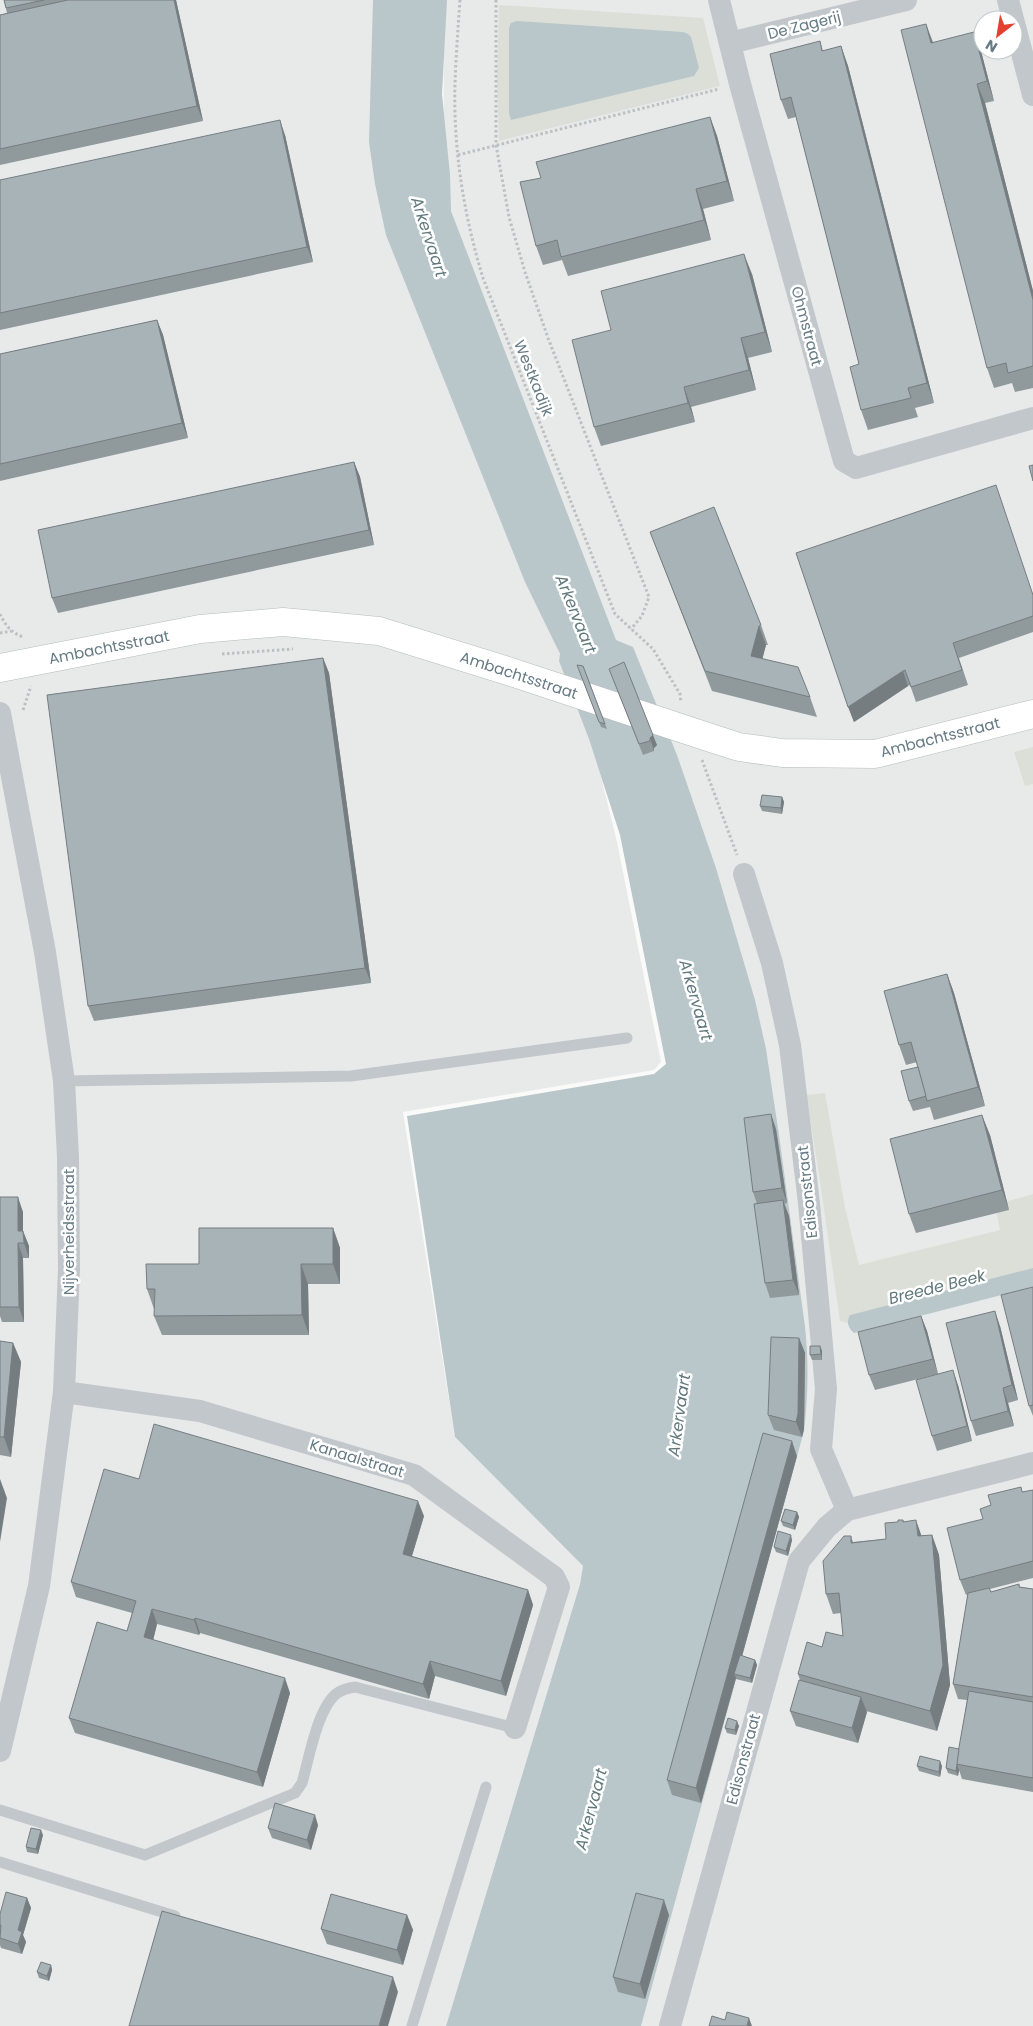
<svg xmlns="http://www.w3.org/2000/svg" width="1033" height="2026" viewBox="0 0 1033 2026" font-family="Poppins,sans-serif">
<rect width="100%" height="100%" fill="#fafaf8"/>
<path fill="#e8eae9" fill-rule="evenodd" d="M0 0H385L537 599 573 687 601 646 443 228 444 0H1033V2026H597L786 1343 588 723 617 842 661 1062 654 1070 403 1112 455 1437 583 1566 580 1584 446 2026H0ZM983 20H1013V50H983Z"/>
<g fill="#dbdfd7">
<polygon points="499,5 703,18 720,86 499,141 497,80"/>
<polygon points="1033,747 1033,784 1025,786 1014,752"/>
<polygon points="825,1093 845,1208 859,1265 1000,1230 995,1205 1033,1194 1033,1268 850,1315 848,1323 840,1321 818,1168 806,1095"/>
</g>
<g fill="#b9c7ca">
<path d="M373 0H447L442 94 450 175 451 211 616 640 633 647 677 755 716 868 755 1000 766 1049 779 1135 805 1327C809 1362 808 1396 804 1431L641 2026H446L580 1584 583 1566 455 1437 407 1116 654 1074 666 1064 620 835 589 739 559 661 560 654 525 582 386 235 375 184 369 142Z"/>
<polygon points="517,21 683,32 688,34 691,37 699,68 694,76 511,120 509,113 509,28 511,23"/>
<path d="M1033 1268V1287L854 1333C848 1328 846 1322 850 1315Z"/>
</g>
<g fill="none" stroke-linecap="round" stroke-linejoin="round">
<defs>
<polyline id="primary" points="0,668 200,629 283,622 379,631 514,673 717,740 739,747 782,753 875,754 1033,714"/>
</defs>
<use href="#primary" stroke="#b5bbbe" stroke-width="29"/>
<g stroke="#bbc0c2" stroke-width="3" stroke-dasharray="2.5 2.5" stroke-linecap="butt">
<path d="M460 0C458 28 456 56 455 83 453 149 464 216 483 278L615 614 653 649 680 694 681 702"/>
<polyline points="496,0 496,145 509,217 525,272 548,338 649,597 642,616 631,629"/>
<polyline points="458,155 719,89"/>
<path d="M0 614C5 625 12 634 24 637"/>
<polyline points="0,633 11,631"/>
<polyline points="222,654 293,649"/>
<polyline points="23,710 31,686"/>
<polyline points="702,760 737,855"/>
</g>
<g stroke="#c1c7ca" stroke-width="11">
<polyline points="64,1081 351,1076 627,1038"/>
<path d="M0 1810 145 1855 295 1793 302 1783C309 1759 317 1710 336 1694 341 1690 348 1688 355 1687L515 1728"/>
<polyline points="0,1862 175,1916"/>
<polyline points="412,2026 486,1787"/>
</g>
<g stroke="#c1c7ca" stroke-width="22">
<polyline points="719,0 740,84 844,461 856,468 1033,418"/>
<polyline points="1008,0 1033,95"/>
<polyline points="730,43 906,0"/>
<polyline points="0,713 45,952 64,1081 68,1157 69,1269 64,1392 39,1586 0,1751"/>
<polyline points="744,874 772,963 790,1045 809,1203 826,1389 821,1449 847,1510"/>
<polyline points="64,1392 200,1411 414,1475 554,1577 559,1587 515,1728"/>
<polyline points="670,2026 799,1561 827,1527 847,1510 1033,1463"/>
</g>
<use href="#primary" stroke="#fff" stroke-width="28"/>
</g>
<g fill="#909a9d">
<polygon points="4,0 176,0 203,121 0,165 0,15 7,13"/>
<polygon points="926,24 933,42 981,51 994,101 985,103 1033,291 1033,388 1015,392 1012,383 994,388 987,368"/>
<polygon points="820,41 823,51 841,46 848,66 934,403 915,408 918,417 868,430 861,410 859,364 796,117 788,119 781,100"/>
<polygon points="710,117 717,136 734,201 703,209 711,240 568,276 562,260 543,265 536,246 541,178"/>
<polygon points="285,135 313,262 0,330 0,180"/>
<polygon points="752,274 772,352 748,358 756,390 691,407 695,422 601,446 594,427 611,330"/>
<polygon points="157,320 163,335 188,438 0,481 0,354"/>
<polygon points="354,462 360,477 374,545 58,613 52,598"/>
<polygon points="650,532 761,625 768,645 766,645 762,659 810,697 817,717 712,691"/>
<polygon points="796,553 1033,594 1033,632 959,658 968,685 916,702 910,685 908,686 854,722"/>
<polygon points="323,658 329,673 371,983 94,1021 88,1006"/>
<polygon points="577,665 583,666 607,729 601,727"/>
<polygon points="613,679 657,745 654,748 654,751 643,755"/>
<polygon points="782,797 784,802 782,814 762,811 760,806"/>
<polygon points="947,974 954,993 985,1106 934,1120 930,1107 913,1111 909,1101 918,1067 917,1062 906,1065 899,1045"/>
<polygon points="776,1129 787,1203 784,1204 789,1216 799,1295 770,1298 765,1283 757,1204 753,1192"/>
<polygon points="990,1135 1009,1210 916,1233 909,1214"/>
<polygon points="0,1197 23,1212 23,1231 29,1246 29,1258 23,1258 24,1322 2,1322 0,1316"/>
<polygon points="333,1228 340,1248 340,1284 308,1284 309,1335 162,1335 154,1316 155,1309 154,1309 147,1289 199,1264"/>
<polygon points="1033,1287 1033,1416 1029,1406"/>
<polygon points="921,1316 927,1331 938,1374 875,1390 869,1375"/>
<polygon points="1000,1326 1018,1400 1008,1403 1014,1426 976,1436 971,1421"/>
<polygon points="799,1338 805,1353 804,1429 802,1437 774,1430 768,1415"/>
<polygon points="0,1341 13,1343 21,1362 11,1457 0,1455"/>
<polygon points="820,1346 822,1351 822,1360 812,1360 810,1355"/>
<polygon points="958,1385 972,1441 937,1451 932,1436"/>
<polygon points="797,1456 742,1656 755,1660 757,1665 752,1683 736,1679 736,1678 701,1803 672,1795 667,1780"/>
<polygon points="139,1479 424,1516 412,1556 528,1590 533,1605 506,1696 435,1676 429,1699 200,1633 199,1635 157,1624 153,1640 290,1693 263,1787 75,1733 69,1718 127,1631 132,1613 76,1597 71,1582"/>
<polygon points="1033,1490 1033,1578 990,1589 991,1592 1019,1584 1020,1587 1033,1589 1033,1792 962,1779 959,1770 958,1776 948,1773 946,1768 959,1749 967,1700 958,1699 953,1684 968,1594 966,1595 960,1580 983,1519 991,1505 1023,1492"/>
<polygon points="797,1512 799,1517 795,1530 783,1526 781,1521"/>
<polygon points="903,1520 904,1522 922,1536 932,1535 939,1555 950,1685 937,1731 866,1711 867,1712 858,1743 796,1726 790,1711 800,1680 798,1674 822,1647 843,1636 841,1613 833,1614 826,1594 851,1536 853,1542 886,1539 898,1522"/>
<polygon points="792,1540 788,1556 776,1552 774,1547"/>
<polygon points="739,1726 736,1735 727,1733 725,1728"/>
<polygon points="917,1766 942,1766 940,1777 919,1771"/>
<polygon points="318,1825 311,1850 272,1838 268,1828"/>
<polygon points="43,1835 38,1854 27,1852 26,1847"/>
<polygon points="27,1898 31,1908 23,1935 26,1942 22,1954 1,1948 0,1945 0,1914"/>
<polygon points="407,1915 413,1930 403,1965 327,1944 321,1929"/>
<polygon points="669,1915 645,1999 618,1992 613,1977"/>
<polygon points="51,1965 52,1970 49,1981 39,1978 37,1972"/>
</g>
<g fill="#767d80">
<polygon points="174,0 176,0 203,121 197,106"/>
<polygon points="926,24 933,44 931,43"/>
<polygon points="974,32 981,51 994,101 987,81"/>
<polygon points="841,46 848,66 934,403 927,383"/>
<polygon points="977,84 985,103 1033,291 1033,300"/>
<polygon points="710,117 717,136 734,201 727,181"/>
<polygon points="280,120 285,135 313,262 307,247"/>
<polygon points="696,189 703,209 711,240 704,220"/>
<polygon points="744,254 752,274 772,352 765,332"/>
<polygon points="157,320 163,335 188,438 182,423"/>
<polygon points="741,338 748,358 756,390 749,370"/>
<polygon points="684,387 691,407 695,422 688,403"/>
<polygon points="354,462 360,477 374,545 369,530"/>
<polygon points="759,626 766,645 758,676 751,656"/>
<polygon points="323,658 329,673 371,983 365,968"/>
<polygon points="903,671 908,686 854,722 848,707"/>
<polygon points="653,735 657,745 654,748 654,751 650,738"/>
<polygon points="782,797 784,802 782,814 781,808"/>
<polygon points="947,974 954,993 985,1106 978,1087"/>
<polygon points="771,1114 776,1129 787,1203 782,1188"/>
<polygon points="982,1115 990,1135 1009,1210 1002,1190"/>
<polygon points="18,1197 23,1212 23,1243 18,1231"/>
<polygon points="783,1200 789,1216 799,1295 793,1280"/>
<polygon points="333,1228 340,1248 340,1284 333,1264"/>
<polygon points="23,1231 29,1246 29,1258 24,1243"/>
<polygon points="18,1243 23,1258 24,1322 19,1307"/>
<polygon points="301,1264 308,1284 309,1335 302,1315"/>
<polygon points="995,1311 1000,1326 1018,1400 1012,1385"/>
<polygon points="921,1316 927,1331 938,1374 933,1359"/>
<polygon points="799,1338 805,1353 804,1429 802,1437 796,1422"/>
<polygon points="13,1343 21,1362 11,1457 4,1437"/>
<polygon points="820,1346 822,1351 822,1360 821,1354"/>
<polygon points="953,1370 958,1385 972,1441 967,1426"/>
<polygon points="1003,1388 1008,1403 1014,1426 1008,1411"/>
<polygon points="792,1441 797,1456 737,1674 734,1674 736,1678 701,1803 696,1788"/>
<polygon points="0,1479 7,1498 0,1542"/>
<polygon points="418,1501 424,1516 408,1569 403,1554"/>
<polygon points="797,1512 799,1517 795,1530 793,1525"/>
<polygon points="916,1520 923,1540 918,1536"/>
<polygon points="791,1535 792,1540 788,1556 786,1551"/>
<polygon points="932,1535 939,1555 950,1685 937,1731 930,1711"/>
<polygon points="528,1590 533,1605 506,1696 501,1681"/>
<polygon points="152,1609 157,1624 150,1653 144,1637"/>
<polygon points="195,1618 200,1633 199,1635 194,1620"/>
<polygon points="755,1660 757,1665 752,1683 750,1678"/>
<polygon points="430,1661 435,1676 429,1699 423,1684"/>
<polygon points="285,1678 290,1693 263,1787 257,1772"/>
<polygon points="861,1697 867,1712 858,1743 852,1728"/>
<polygon points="737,1721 739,1726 736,1735 735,1730"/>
<polygon points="940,1761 942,1766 940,1777 939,1772"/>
<polygon points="957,1765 959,1770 958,1776 956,1771"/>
<polygon points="315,1815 318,1825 311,1850 307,1840"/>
<polygon points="41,1830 43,1835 38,1854 36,1849"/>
<polygon points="27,1898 31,1908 23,1935 26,1942 22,1954 18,1944 18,1930"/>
<polygon points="664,1900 669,1915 645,1999 640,1984"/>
<polygon points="407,1915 413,1930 403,1965 397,1950"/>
<polygon points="51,1965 52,1970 49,1981 47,1976"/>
<polygon points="393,1977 398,1992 388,2026 379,2026"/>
<polygon points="749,2018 752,2026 747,2026"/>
</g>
<g fill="#a8b3b7" stroke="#767d80">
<polygon points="4,0 44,0 6,8"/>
<polygon points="68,0 174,0 197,106 0,149 0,15"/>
<polygon points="926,24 931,43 974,32 987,81 977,84 1033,300 1033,366 1008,373 1006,363 987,368 901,30"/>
<polygon points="820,41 822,51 841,46 927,383 908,388 911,398 861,410 850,367 859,364 791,97 781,100 770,54"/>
<polygon points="710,117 727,181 696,189 704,220 561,257 557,240 536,246 520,182 541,178 536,162"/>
<polygon points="280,120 307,247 0,313 0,180"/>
<polygon points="744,254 765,332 741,338 749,370 684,387 688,403 594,427 572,340 611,330 601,291"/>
<polygon points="157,320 182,423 0,464 0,354"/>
<polygon points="354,462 369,530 52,598 38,530"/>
<polygon points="1033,465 1033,481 1029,466"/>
<polygon points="996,485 1033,595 1033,616 953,643 962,670 911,687 905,670 903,671 848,707 796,553"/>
<polygon points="714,507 761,625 759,626 751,656 798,667 810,697 705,671 650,532"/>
<polygon points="323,658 365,968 88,1006 47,695"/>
<polygon points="624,662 653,735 650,738 650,741 639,744 609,669"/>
<polygon points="577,665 583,666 605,724 599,722"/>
<polygon points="762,795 782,797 781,808 760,806"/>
<polygon points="947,974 978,1087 927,1101 911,1042 899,1045 884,991"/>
<polygon points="918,1067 926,1096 909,1101 901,1071"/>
<polygon points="771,1114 782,1188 753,1192 744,1118"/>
<polygon points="982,1115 1002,1190 909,1214 890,1139"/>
<polygon points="0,1197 18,1197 18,1231 23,1231 24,1243 18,1243 19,1307 0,1307"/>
<polygon points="783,1200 793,1280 765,1283 754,1204"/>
<polygon points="199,1228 333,1228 333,1264 301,1264 302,1315 154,1316 155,1289 147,1289 146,1264 199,1264"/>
<polygon points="1033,1287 1033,1405 1029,1406 1001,1295"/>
<polygon points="995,1311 1012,1385 1003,1388 1008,1411 971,1421 946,1323"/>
<polygon points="921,1316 933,1359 869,1375 858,1332"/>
<polygon points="771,1337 799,1338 798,1414 796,1422 768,1415"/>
<polygon points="0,1341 13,1343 4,1437 0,1437"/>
<polygon points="810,1346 820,1346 821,1354 810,1355"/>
<polygon points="953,1370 967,1426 932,1436 916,1380"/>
<polygon points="154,1424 418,1501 403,1554 528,1590 501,1681 430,1661 423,1684 195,1618 194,1620 152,1609 144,1637 285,1678 257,1772 69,1718 97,1622 127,1631 136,1601 71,1582 104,1469 139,1479"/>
<polygon points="763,1433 792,1441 696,1788 667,1780"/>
<polygon points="1021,1487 1022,1492 1033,1490 1033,1561 960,1580 947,1528 983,1519 980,1509 991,1505 988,1495"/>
<polygon points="785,1509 797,1512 793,1525 781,1521"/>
<polygon points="898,1520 903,1520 903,1522 916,1520 918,1536 932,1535 943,1665 930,1711 798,1674 807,1642 822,1647 826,1632 843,1636 839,1593 826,1594 823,1561 844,1536 851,1536 851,1543 886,1539 885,1523 898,1522"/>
<polygon points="778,1531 791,1535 786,1551 774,1547"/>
<polygon points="1019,1584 1019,1587 1033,1589 1033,1697 953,1684 968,1593 989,1588 991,1592"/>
<polygon points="740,1655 755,1660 750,1678 734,1674"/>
<polygon points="799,1680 861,1697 852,1728 790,1711"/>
<polygon points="969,1691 1033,1702 1033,1778 956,1764"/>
<polygon points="728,1718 737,1721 735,1730 725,1728"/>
<polygon points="949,1747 959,1749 956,1771 946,1768"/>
<polygon points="920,1756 940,1761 939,1772 917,1766"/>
<polygon points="275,1803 315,1815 307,1840 268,1828"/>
<polygon points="31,1828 41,1830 36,1849 26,1847"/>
<polygon points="6,1892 27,1898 18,1930 22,1932 18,1944 0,1938 1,1925 0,1925 0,1914"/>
<polygon points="636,1893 664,1900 640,1984 613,1977"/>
<polygon points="331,1894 407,1915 397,1950 321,1929"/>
<polygon points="162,1911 393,1977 379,2026 129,2026"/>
<polygon points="41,1962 51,1965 47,1976 37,1972"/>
<polygon points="727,2012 749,2018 747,2026 709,2026 712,2016 725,2020"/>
</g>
<g text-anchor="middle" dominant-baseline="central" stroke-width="5" stroke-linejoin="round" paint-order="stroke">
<g font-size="15" fill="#657a83" stroke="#fff">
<text transform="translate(804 25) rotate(-14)">De Zagerij</text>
<text transform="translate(807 326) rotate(75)">Ohmstraat</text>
<text transform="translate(534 378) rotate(68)">Westkadijk</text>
<text transform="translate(109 647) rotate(-11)">Ambachtsstraat</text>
<text transform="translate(519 675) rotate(18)">Ambachtsstraat</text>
<text transform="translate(940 737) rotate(-14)">Ambachtsstraat</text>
<text transform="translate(807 1192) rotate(-96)">Edisonstraat</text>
<text transform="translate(68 1232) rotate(-90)">Nijverheidsstraat</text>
<text transform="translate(357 1458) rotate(17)">Kanaalstraat</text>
<text transform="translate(743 1759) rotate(-75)">Edisonstraat</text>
</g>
<g font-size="16" font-style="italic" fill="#60787c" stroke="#fff">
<text transform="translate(429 237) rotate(72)">Arkervaart</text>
<text transform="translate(576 614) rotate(68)">Arkervaart</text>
<text transform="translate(696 1000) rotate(74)">Arkervaart</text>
<text transform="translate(937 1287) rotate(-14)">Breede Beek</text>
<text transform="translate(679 1415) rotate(-82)">Arkervaart</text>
<text transform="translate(591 1809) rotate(-75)">Arkervaart</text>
</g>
</g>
<g transform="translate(998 35) rotate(211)"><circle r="24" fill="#ffffff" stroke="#c1cacd"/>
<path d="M0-4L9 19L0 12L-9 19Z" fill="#e3412f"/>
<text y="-8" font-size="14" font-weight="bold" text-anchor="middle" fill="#657a83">N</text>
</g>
</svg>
